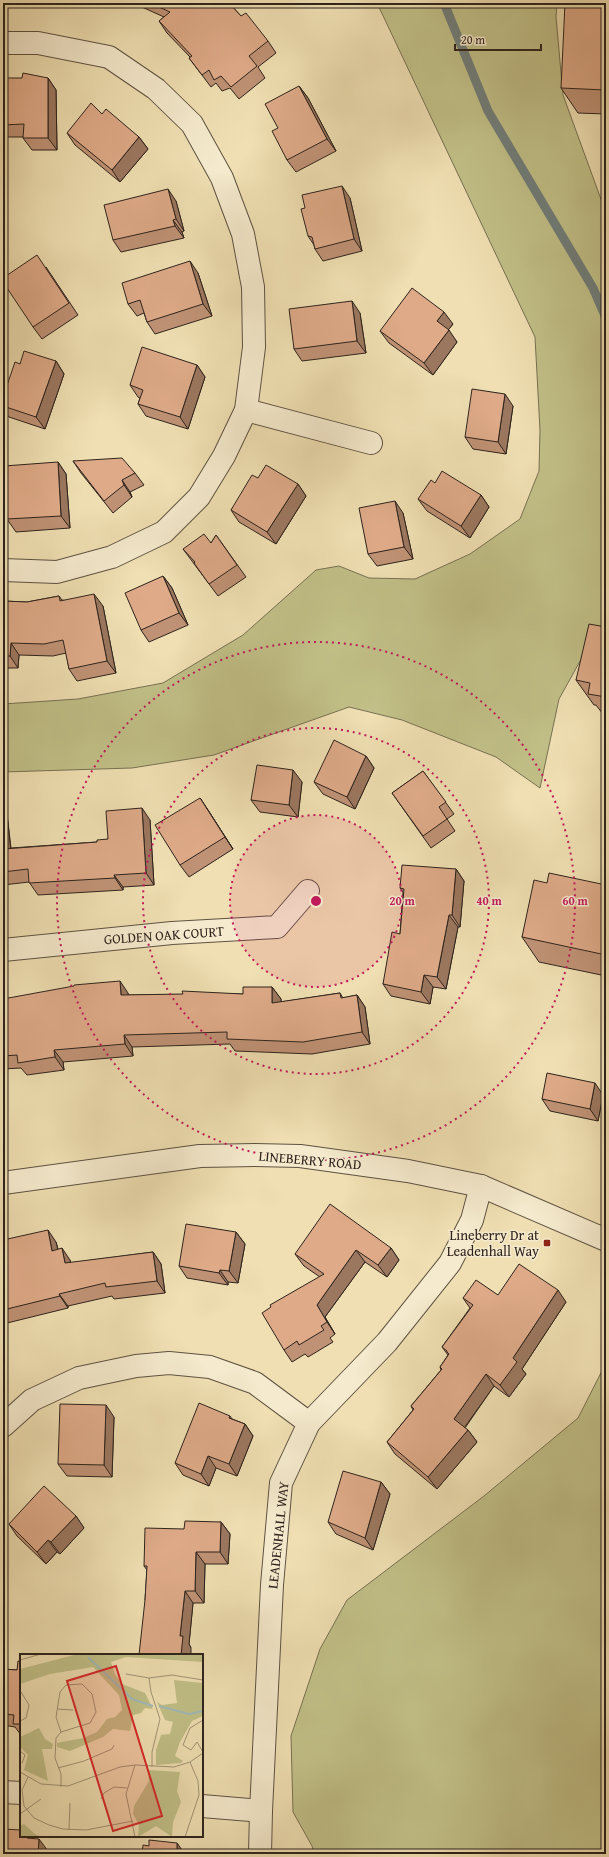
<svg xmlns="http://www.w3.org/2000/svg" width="609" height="1857" viewBox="0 0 609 1857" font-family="'Gentium Book Plus',serif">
<rect width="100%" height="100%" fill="#efdfb2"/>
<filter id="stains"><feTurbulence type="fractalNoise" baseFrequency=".005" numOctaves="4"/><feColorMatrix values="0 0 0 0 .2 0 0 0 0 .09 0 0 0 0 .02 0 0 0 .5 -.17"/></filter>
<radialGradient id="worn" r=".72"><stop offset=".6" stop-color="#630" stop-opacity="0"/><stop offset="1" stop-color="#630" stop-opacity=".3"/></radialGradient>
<g fill="#c1bf87" stroke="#777152">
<polygon points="377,3 557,3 556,17 563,95 606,213 606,629 594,636 559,699 540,788 496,757 402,720 349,707 214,755 132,768 3,772 3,704 78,699 163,683 243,635 316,570 339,566 369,578 415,579 470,554 520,519 539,471 540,430 535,337"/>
<polygon points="606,1363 606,1854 314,1854 312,1846 293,1812 291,1736 320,1649 347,1600 484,1496 578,1418"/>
</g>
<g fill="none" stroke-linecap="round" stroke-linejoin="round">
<polyline stroke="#717e7a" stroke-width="9" points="444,3 488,111 593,288 606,318"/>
<defs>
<g id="minor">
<polyline points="3,43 38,43 109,57 156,89 192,124 222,178 243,234 253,287 254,347 246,410 224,456 199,497 164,532 112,557 57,572 3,570"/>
<polyline points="246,410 371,443"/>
<polyline points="3,950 172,933 277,927 308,891"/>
<polyline points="3,1426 32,1400 79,1378 136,1366 169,1363 210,1367 255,1383 309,1423"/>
<polyline points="3,1792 21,1793"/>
<polyline points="202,1806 261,1811"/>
<polyline points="260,1854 261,1811 272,1585 281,1483 309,1423 387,1342 450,1263 472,1220 481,1186"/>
</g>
<polyline id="tertiary" points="3,1183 200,1156 255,1155 300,1156 408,1171 481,1186 606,1240"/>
</defs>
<use href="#minor" stroke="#5e5242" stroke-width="24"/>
<use href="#tertiary" stroke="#5e5242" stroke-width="24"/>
<use href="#minor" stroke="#f5eacd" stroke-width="22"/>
<use href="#tertiary" stroke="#f5eacd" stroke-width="22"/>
</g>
<g fill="#bf9275" stroke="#2d231c">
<polygon points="133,3 229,3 241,16 268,41 276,53 258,67 265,78 239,99 230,88 222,91 216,83 211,87 189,58 190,57 167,33 159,21 164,17"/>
<polygon points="606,3 606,114 578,113 561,88"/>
<polygon points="48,78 56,90 57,150 32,150 23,138 23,137 3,137 3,85 7,85"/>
<polygon points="299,86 308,98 336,151 296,172 287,160 278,128"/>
<polygon points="102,114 139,137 148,149 120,182 75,145 67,133"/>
<polygon points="350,198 362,251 323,261 315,249 314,245 308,236"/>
<polygon points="176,201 184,231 182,232 184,238 121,252 113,240"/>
<polygon points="46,267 78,315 42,339 33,327"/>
<polygon points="198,273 212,316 155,334 147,322 144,313 137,316 128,304"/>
<polygon points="360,313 366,353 302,361 294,349"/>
<polygon points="453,324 448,330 457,342 433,375 389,343 380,331"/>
<polygon points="56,361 64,374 45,429 9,417 3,409 3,397 20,364"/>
<polygon points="197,365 205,377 188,429 146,416 138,404 140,398 138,397 130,385"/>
<polygon points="513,406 506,454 473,449 465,437"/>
<polygon points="73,461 135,473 144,485 130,492 132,497 113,513 81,473"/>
<polygon points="58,462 66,474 70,528 16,532 7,519"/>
<polygon points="258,478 298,484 306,496 276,544 239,522 231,510"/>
<polygon points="435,483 481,495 489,507 470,538 427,511 418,499"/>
<polygon points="403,513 413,559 377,566 368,554"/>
<polygon points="216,535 246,577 218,596 183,549 211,543"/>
<polygon points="163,576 172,588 188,625 149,642 141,630"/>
<polygon points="59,596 62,600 103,606 116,673 77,681 69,669 66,653 53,656 19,655 18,668 3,668 3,601 27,602"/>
<polygon points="606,627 606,718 596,705 594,705 576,680"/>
<polygon points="366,756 374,768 355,809 323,794 314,782"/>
<polygon points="423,771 454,814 447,819 455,831 431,848 392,793"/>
<polygon points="302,782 298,817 260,812 251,800"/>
<polygon points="200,798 208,810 233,849 189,877 180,865"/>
<polygon points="3,808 7,814 11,848 97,842 108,839 150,820 154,885 123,887 123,890 38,895 29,882 3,885"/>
<polygon points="456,869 464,881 460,927 458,927 446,989 433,987 430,1004 391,996 383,984 400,934 403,892 400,888"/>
<polygon points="547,883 606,885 606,976 539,962 522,937"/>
<polygon points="272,987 281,999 281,1002 340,993 343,998 357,995 365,1007 370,1044 312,1054 235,1051 230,1044 132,1047 133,1056 63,1062 64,1070 27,1075 21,1068 3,1069 3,999 128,993 128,995 243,994"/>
<polygon points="603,1095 598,1121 550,1111 542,1099"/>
<polygon points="236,1232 245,1244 238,1283 228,1282 228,1285 187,1278 179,1266"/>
<polygon points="3,1240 56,1242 58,1249 70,1260 71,1263 153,1252 161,1264 165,1293 114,1299 112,1296 68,1306 68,1308 3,1324"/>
<polygon points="391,1248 399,1260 387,1277 365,1262 325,1317 335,1334 330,1338 333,1342 308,1357 305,1354 292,1362 284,1350 320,1277 304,1266 295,1254"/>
<polygon points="498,1295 566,1302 522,1369 526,1374 509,1397 494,1386 465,1428 468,1430 477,1442 437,1489 395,1454 387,1442 413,1410 411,1406 441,1370 440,1367 448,1355 442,1347 470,1308 463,1298"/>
<polygon points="230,1416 232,1419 245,1424 253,1436 237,1476 216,1468 209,1486 183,1475 175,1463"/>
<polygon points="114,1417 112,1477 67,1476 58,1464"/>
<polygon points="381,1482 390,1494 373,1550 336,1534 328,1522"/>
<polygon points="76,1516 84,1528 60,1554 57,1552 46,1564 17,1536 9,1524"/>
<polygon points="221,1522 230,1534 228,1564 205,1564 204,1603 193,1603 189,1644 191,1648 145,1600 147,1570 144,1566 184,1529"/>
<polygon points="21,1661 21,1735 15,1727 3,1725 3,1669 17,1670"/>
</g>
<g fill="#9b775f" stroke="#2d231c">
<polygon points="48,78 56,90 57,150 48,138"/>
<polygon points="299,86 308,98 336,151 327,139"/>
<polygon points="139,137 148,149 120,182 112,170"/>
<polygon points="342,186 350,198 362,251 354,239"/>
<polygon points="168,189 176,201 184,231 176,219"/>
<polygon points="173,220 182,232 184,238 175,226"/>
<polygon points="190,261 198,273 212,316 203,304"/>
<polygon points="352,301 360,313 366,353 357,341"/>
<polygon points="444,312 453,324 446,333 437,321"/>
<polygon points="449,330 457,342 433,375 424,363"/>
<polygon points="56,361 64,374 45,429 36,417"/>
<polygon points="197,365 205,377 188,429 180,417"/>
<polygon points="505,394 513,406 506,454 498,442"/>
<polygon points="58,462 66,474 70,528 61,516"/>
<polygon points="122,480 130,492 132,497 124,485"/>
<polygon points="298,484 306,496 276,544 267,532"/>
<polygon points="481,495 489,507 470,538 461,526"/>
<polygon points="395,501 403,513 413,559 404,547"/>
<polygon points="163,576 172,588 188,625 179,613"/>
<polygon points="94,594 103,606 116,673 107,661"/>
<polygon points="11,643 19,655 18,668 10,656"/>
<polygon points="366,756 374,768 355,809 347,797"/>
<polygon points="293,770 302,782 298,817 289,805"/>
<polygon points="200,798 208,810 233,849 225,837"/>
<polygon points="3,808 7,814 12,861 4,849 3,843"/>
<polygon points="142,808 150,820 154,885 146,873"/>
<polygon points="456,869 464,881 460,927 452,915"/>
<polygon points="114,875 123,887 123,890 115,878"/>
<polygon points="449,915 458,927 446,989 437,977"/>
<polygon points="424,975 433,987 430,1004 421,992"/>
<polygon points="120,981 128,993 129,1007 121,995"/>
<polygon points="272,987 281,999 280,1015 272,1003"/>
<polygon points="357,995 365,1007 370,1044 362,1032"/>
<polygon points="124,1035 132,1047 133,1056 125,1044"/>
<polygon points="54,1050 63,1062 64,1070 55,1057"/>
<polygon points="595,1083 603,1095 598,1121 590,1109"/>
<polygon points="48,1230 56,1242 61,1263 52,1251"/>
<polygon points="236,1232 245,1244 238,1283 229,1271"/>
<polygon points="62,1248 70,1260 74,1275 65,1263"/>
<polygon points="391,1248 399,1260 387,1277 378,1265"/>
<polygon points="356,1250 365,1262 325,1317 335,1334 327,1322 317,1305"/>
<polygon points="153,1252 161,1264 165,1293 157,1281"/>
<polygon points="220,1270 228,1282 228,1285 219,1273"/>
<polygon points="558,1290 566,1302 522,1369 526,1374 509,1397 500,1385 513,1358"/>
<polygon points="59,1294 68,1306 68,1308 60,1296"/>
<polygon points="486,1374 494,1386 462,1431 454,1419"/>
<polygon points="106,1405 114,1417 112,1477 104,1465"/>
<polygon points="245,1424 253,1436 237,1476 229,1464"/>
<polygon points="468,1430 477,1442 437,1489 428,1477"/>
<polygon points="208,1456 216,1468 209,1486 201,1474"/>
<polygon points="381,1482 390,1494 373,1550 365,1538"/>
<polygon points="76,1516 84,1528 60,1554 51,1542"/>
<polygon points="221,1522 230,1534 228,1564 220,1552"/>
<polygon points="48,1540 57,1552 46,1564 37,1552"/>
<polygon points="196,1552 205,1564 204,1603 195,1591"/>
<polygon points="185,1591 193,1603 189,1644 191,1648 191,1655 181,1655 180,1636"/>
<polygon points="27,1836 31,1836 36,1843 27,1838"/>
<polygon points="39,1839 48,1851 48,1854 38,1854"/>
<polygon points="177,1843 185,1854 177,1849"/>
</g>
<g fill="#deaa88" stroke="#2d231c">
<polygon points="150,3 229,3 241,16 246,13 268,41 249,56 257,66 231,87 221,76 214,80 209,70 202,75 189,58 192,56 159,21 170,12"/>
<polygon points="565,3 606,3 606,90 561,88"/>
<polygon points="23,73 48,78 48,138 23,138 24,124 3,125 3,85 7,85 7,78 22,78"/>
<polygon points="299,86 327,139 287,160 272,131 278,128 265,104"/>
<polygon points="91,103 102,114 106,109 139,137 112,170 67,133"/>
<polygon points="342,186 354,239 315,249 312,237 308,236 301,209 305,208 302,195"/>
<polygon points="168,189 176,219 173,220 175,226 113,240 104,205"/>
<polygon points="37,255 69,303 33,327 3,282 3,278"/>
<polygon points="190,261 203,304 147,322 140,300 128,304 122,283"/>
<polygon points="412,288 444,312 437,321 449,330 424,363 380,331"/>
<polygon points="352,301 357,341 294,349 289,309"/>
<polygon points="142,347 197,365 180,417 138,404 143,390 130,385"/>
<polygon points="24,351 56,361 36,417 3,406 3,397 15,362 20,364"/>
<polygon points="472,389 505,394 498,442 465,437"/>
<polygon points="122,458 135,473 122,480 124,485 104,501 73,461"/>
<polygon points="58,462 61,516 7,519 4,466"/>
<polygon points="266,465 298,484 267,532 231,510 252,475 258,478"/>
<polygon points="442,471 481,495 461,526 418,499 431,480 435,483"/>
<polygon points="395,501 404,547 368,554 359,508"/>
<polygon points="204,534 211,543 216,535 237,565 209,584 194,563 195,562 183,549"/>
<polygon points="163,576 179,613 141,630 125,593"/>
<polygon points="94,594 107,661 69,669 63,640 44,644 11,643 10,656 3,656 3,601 27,602 59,596 60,601"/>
<polygon points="589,624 606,627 606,697 588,694 590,683 576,680"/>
<polygon points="334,740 366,756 347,797 314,782"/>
<polygon points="257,765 293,770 289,805 251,800"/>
<polygon points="423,771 446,802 439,807 447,819 423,836 392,793"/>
<polygon points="200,798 225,837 180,865 155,825"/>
<polygon points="142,808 146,873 114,875 115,878 29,883 28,869 3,872 3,843 4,849 97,842 97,840 108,839 106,811"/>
<polygon points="402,865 456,869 452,915 449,915 437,977 424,975 421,992 383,984 392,932 400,934 404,889 400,888"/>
<polygon points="549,873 606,885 606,955 522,937 534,880 547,883"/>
<polygon points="120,981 121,995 183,994 182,991 243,994 243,987 272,987 272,1003 340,993 341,998 357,995 362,1032 303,1042 227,1039 227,1032 124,1035 125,1044 54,1050 55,1057 18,1063 17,1055 3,1056 3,999 74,986 74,985"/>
<polygon points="547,1073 595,1083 590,1109 542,1099"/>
<polygon points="330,1204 391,1248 378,1265 356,1250 317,1305 327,1322 321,1326 324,1330 299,1345 297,1341 284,1350 262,1313 271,1307 270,1305 324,1274 295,1254"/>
<polygon points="186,1224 236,1232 229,1271 220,1270 219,1273 179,1266"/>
<polygon points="48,1230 52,1251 62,1248 65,1263 153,1252 157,1281 106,1287 105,1283 59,1294 60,1296 3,1310 3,1240"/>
<polygon points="519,1264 558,1290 513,1358 517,1362 500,1385 486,1374 454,1419 468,1430 428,1477 387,1442 414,1409 411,1406 442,1369 440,1367 449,1354 447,1352 447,1351 442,1347 473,1305 463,1298 476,1280 498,1295"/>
<polygon points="199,1403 230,1416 229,1418 245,1424 229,1464 208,1456 201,1474 175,1463"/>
<polygon points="60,1404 106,1405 104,1465 58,1464"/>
<polygon points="343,1471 381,1482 365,1538 328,1522"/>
<polygon points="44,1486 76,1516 51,1542 48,1540 37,1552 9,1524"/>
<polygon points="185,1521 221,1522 220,1552 196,1552 195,1591 185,1591 180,1636 183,1636 181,1655 139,1655 145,1600 147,1566 144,1566 145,1528 184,1529"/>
<polygon points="18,1661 21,1661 21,1724 13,1724 14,1715 3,1714 3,1669 17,1670"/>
<polygon points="3,1829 21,1830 21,1836 27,1836 27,1838 39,1839 38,1854 3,1854"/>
<polygon points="149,1840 177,1843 177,1849 193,1851 192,1854 142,1854 143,1845 149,1846"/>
</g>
<circle cx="316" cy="901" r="86" fill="#c2185b" fill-opacity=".12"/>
<g fill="none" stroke="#c2185b" stroke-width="2" stroke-dasharray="2 4">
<circle cx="316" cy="901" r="86"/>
<circle cx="316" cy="901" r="173"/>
<circle cx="316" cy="901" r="259"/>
</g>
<rect fill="#8f2418" stroke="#f5eacd" stroke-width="1.5" x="543" y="1239" width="8" height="8" rx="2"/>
<g text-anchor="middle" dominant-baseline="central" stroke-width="3" stroke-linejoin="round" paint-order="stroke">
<g font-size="14" fill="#2d231c" stroke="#f5eacd">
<text transform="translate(164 935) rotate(-4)">GOLDEN OAK COURT</text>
<text transform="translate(310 1160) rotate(5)">LINEBERRY ROAD</text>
<text transform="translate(278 1535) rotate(-84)">LEADENHALL WAY</text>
</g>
<g font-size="14" fill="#2d231c" stroke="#f5eacd" text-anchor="end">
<text x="539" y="1235">Lineberry Dr at<tspan x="539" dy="16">Leadenhall Way</tspan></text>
</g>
</g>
<g transform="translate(20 1654)">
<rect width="183" height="183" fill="#efdfb2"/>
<path d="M58 0H183V8L106 3 91 8 95 20 102 30 125 39 133 55 125 54 121 59 113 61 110 77 93 75 83 83 50 97 37 93V89L63 84 77 78 87 65 95 63 102 56 99 41 73 13 30 20 0 30V15ZM154 26 182 29 183 62 172 67 160 88 155 102 163 107 161 109 136 111V96L141 81 150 80 153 68 145 66 137 48 142 51 157 49ZM19 74 25 85 33 90 32 95H22L28 127 4 116 8 101 0 93V83ZM128 116 160 118 157 137 161 148 153 168 152 183 136 172 118 183 119 171 113 160 114 152 129 127ZM4 170 15 180 21 183H0V172Z" fill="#c1bf87"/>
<path fill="none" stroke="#9fbab8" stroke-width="2" d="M68 3 112 45 133 52M139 52 169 60 183 57"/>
<path fill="none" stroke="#a19476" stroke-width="1" d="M0 6 21 0M106 20 129 24 152 21 183 26M129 24 131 38 140 65 132 98V113M37 55 53 56M183 66 170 74 163 91 171 96 177 88 183 98M0 67 6 64 9 51 1 38M0 97 5 101 2 109M115 111 106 140 115 183M38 114 64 107 92 95 94 91M0 118 21 130 48 132 100 113 115 111 154 113 170 108 183 99M8 123 2 136 4 152 14 164 29 171 43 175 66 176 113 167M41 133V120L35 104 36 84 41 78 70 69 76 58 72 40 62 30 46 31 40 38 36 63 41 78M81 145 84 139 94 133 107 134M0 160 21 145M49 176 50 149M165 183 179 141 178 127 170 108"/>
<path fill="#d62828" fill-opacity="0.15" stroke="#d62828" stroke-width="2" d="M96 12 142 162 93 177 47 27Z"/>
<rect width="183" height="183" fill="none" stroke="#2d231c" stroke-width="2"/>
</g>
<circle cx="316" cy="901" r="6" fill="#c2185b" stroke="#f5eacd" stroke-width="2"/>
<g font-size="12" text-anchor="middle" font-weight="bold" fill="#c2185b" stroke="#f5eacd" stroke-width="3" stroke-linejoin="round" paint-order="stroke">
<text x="402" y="905">20 m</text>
<text x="489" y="905">40 m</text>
<text x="575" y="905">60 m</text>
</g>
<rect width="609" height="1857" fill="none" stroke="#efdfb2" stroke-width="16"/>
<rect x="4" y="4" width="601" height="1849" fill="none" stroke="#2d231c" stroke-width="2"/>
<rect x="8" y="8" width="593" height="1841" fill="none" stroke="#2d231c"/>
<path d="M455 44v6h86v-6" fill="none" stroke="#2d231c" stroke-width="2"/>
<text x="461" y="44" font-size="12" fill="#2d231c" stroke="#f5eacd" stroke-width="3" paint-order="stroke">20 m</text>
<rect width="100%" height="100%" filter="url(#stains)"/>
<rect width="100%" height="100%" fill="url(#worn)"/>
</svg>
